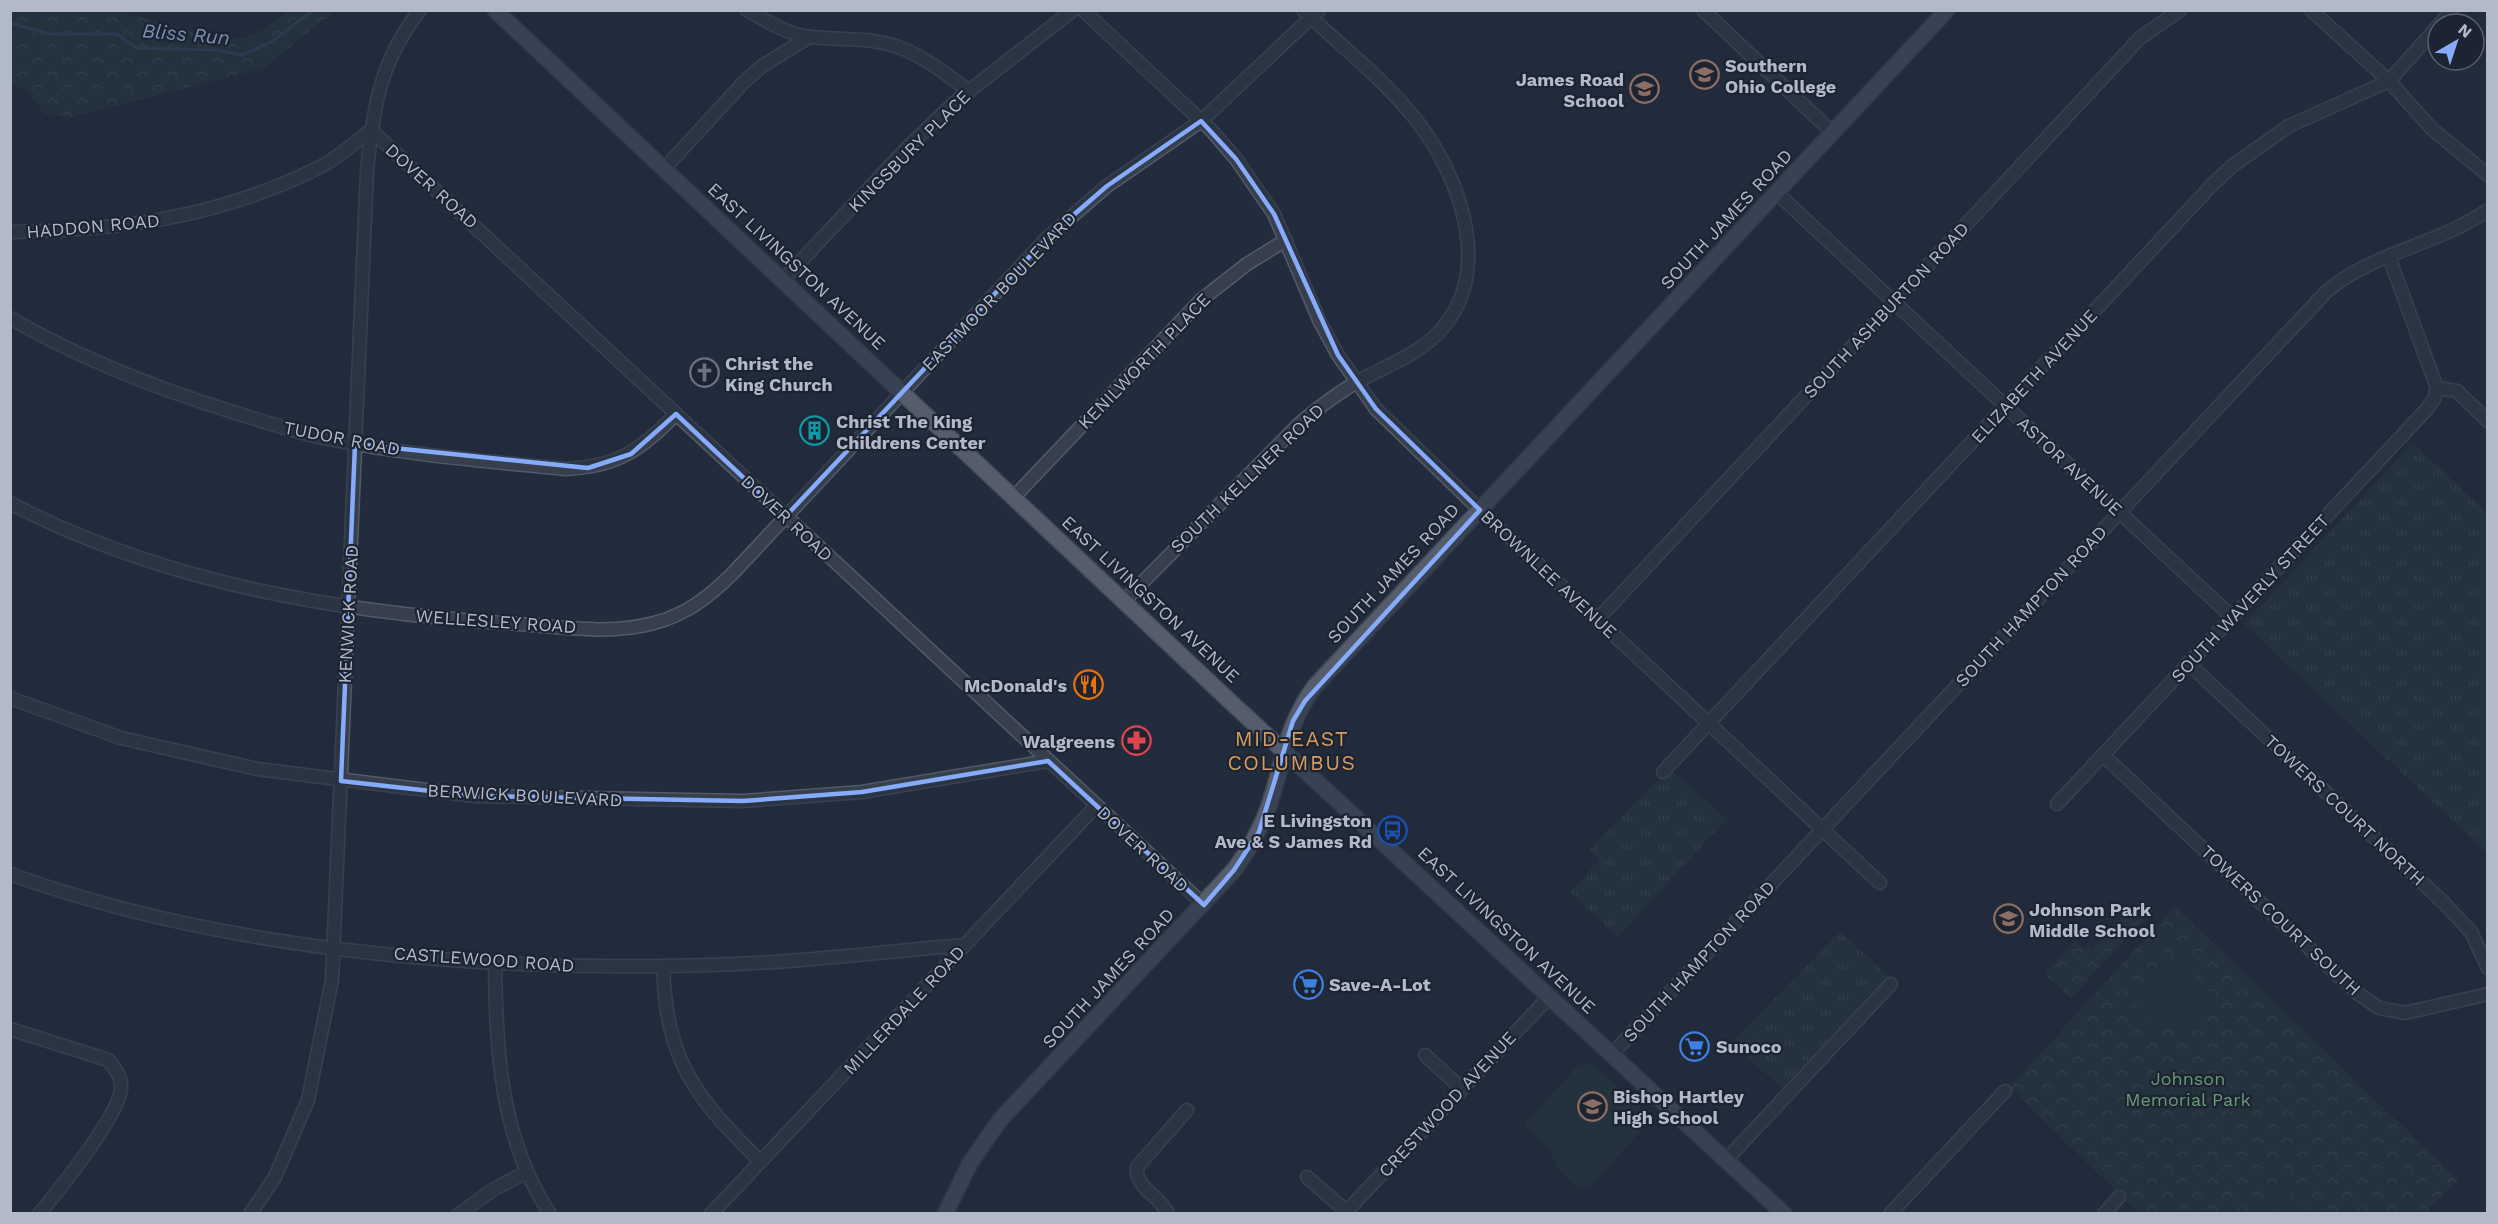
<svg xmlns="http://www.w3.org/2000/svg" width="2498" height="1224" viewBox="0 0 2498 1224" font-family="'Work Sans',sans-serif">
<defs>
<pattern id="grass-tufts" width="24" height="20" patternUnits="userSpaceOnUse" patternTransform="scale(1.5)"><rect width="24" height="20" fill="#253a3e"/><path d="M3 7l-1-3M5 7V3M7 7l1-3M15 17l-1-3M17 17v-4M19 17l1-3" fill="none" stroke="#425459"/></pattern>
<pattern id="forest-crowns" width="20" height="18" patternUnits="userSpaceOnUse" patternTransform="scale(1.5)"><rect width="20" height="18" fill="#253a3e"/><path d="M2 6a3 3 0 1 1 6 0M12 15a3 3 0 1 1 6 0" fill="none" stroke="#425459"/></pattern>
</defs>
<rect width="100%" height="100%" fill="#232c3d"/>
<g fill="url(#grass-tufts)">
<polygon points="2413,443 2487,513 2487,853 2244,624"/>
<polygon points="1673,772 1727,819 1618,937 1570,892 1599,860 1590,850 1650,787"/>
<polygon points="1840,932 1890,977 1783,1089 1731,1043"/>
</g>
<g fill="url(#forest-crowns)">
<polygon points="10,11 117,11 224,40 247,37 264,29 288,11 335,11 264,68 72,117 45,114 25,89 11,84"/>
<polygon points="2132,905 2146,917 2071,998 2045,974 2075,941 2084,949 2088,946 2092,949"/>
<polygon points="2175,906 2458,1180 2429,1209 2433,1213 2138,1213 2010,1087"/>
</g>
<g fill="#253a3e">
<path d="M2171 957 2182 958 2213 996C2191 1041 2137 1039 2135 987Z"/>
<polygon points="1592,1064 1652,1118 1590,1187 1580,1190 1557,1168 1550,1149 1524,1125 1578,1065"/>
<polygon points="2279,1182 2292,1194 2273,1213 2259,1213 2254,1209"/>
<polygon points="2295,1197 2307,1209 2303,1213 2280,1213"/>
</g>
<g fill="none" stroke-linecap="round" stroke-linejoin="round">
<polyline stroke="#384967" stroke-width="3" points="10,23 51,34 117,34 136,48 216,50 242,55 273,41 313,10"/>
<defs>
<g id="minor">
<path d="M747 10C766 21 789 35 811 37 840 40 870 37 898 47 924 56 947 75 969 91"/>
<polyline points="1083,10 1212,131 1236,159 1274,214 1320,322 1338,355 1376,409 1480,510 1880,883"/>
<polyline points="1703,10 1833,133"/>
<polyline points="2311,10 2389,81 2432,129 2488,175"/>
<polyline points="2440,24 2452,10"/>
<polyline points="664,169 743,83 762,66 809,37"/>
<polyline points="1777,193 2232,617"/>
<path d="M10 232C122 230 217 218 318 168 337 159 354 143 371 130L1204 905"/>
<polyline points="2389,257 2437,388"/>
<polyline points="783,280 907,148 955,102 1073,10"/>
<path d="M10 318C81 359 155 388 233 412 265 422 297 433 329 439 407 455 486 461 565 469 617 467 641 450 676 414"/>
<polyline points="2437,388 2457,391 2488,421"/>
<polyline points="1014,497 1201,300 1247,264 1286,240"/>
<path d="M10 503C167 585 344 613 518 624 562 627 611 635 654 623 686 615 710 596 733 573L1048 237 1107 186 1201 121 1319 10"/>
<path d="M1125 600 1300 423C1318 408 1335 395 1355 383 1383 367 1414 357 1437 334 1496 275 1461 178 1417 121 1385 80 1341 46 1303 10"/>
<polyline points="1598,619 2140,38 2180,10"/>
<polyline points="2188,663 2444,903 2471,932 2488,968"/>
<polyline points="10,698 121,738 257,769 475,796 743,801 862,792 1048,761"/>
<polyline points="2103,755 2357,993 2379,1008 2405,1013 2488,994"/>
<polyline points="1663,772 2212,185 2232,166 2289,126 2389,81 2438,26"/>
<polyline points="2057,804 2426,410 2434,399 2437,388"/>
<path d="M10 874C225 951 482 972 709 965 794 963 880 952 965 945"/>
<path d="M495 963C496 1051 500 1138 550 1214"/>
<path d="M663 966C666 1061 695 1097 760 1161"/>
<path d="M10 1029 108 1060C115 1068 122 1077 121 1089 118 1117 59 1190 39 1214"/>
<path d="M1612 1054 2326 292C2372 252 2436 246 2488 210"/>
<polyline points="1425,1055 1462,1089"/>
<polyline points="1726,1160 1891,984"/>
<polyline points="1307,1177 1346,1211"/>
<path d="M250 1214 275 1177 308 1100 332 980 367 171C373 108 380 61 420 10"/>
<polyline points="459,1214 494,1189 527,1172"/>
<polyline points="711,1214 1096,806"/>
<path d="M1168 1214C1160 1195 1135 1189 1137 1167L1187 1110"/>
<polyline points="1344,1214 1550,996"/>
<polyline points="1890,1214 2005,1091"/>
<polyline points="2104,1214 2119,1197"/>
</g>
<g id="major">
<polyline points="495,10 1235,706 1784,1214"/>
<path d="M945 1214 970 1163 1000 1120 1234 870C1249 850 1261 829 1269 806 1284 761 1286 725 1315 686L1947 10"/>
</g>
</defs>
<use href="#minor" stroke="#525a68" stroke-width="15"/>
<use href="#major" stroke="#404856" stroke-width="18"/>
<use href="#minor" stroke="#373f4d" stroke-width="12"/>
<use href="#major" stroke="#555d6d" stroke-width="15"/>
</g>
<path d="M0 0H2498V1224H0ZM1201 121 1236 159 1274 214 1338 355 1376 409 1480 510 1305 701 1293 721 1259 832 1234 870 1204 905 1048 761 862 792 743 801 475 796 341 781 355 444 588 468 631 454 676 414 785 517 1048 237 1107 186Z" fill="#232c3d" fill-opacity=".55" fill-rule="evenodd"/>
<path fill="none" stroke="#86abfa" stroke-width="4.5" stroke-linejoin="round" d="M1201 121 1236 159 1274 214 1338 355 1376 409 1480 510 1305 701 1293 721 1259 832 1234 870 1204 905 1048 761 862 792 743 801 475 796 341 781 355 444 588 468 631 454 676 414 785 517 1048 237 1107 186Z"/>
<defs>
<symbol id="university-ring" viewBox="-11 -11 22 22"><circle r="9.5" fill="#1c2432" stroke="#8d6e63" stroke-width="1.5"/><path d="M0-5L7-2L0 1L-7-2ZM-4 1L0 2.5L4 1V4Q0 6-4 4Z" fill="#8d6e63"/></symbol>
<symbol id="school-ring" viewBox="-11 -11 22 22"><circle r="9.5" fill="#1c2432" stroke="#8d6e63" stroke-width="1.5"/><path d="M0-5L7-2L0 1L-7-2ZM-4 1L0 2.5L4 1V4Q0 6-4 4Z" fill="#8d6e63"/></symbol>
<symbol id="church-ring" viewBox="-11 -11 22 22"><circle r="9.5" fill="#1c2432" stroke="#6b7280" stroke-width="1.5"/><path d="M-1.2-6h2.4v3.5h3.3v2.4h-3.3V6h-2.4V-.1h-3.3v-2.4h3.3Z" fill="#6b7280"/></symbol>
<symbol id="building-ring" viewBox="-11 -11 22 22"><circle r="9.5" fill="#1c2432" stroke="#0f9aa8" stroke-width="1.5"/><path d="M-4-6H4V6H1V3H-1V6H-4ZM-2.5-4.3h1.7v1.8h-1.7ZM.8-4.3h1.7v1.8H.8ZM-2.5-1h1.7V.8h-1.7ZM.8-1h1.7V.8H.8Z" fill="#0f9aa8"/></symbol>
<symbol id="restaurant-ring" viewBox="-11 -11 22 22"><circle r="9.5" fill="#1c2432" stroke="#e8710a" stroke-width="1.5"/><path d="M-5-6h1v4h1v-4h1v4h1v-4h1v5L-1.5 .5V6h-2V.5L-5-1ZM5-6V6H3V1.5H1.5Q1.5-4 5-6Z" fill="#e8710a"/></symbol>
<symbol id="pharmacy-ring" viewBox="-11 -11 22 22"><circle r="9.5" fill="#1c2432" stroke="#e0444e" stroke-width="1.5"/><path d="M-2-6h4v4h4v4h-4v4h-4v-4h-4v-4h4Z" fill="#e0444e"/></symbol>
<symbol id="bus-ring" viewBox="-11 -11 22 22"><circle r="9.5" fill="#1c2432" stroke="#1a4fb4" stroke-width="1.5"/><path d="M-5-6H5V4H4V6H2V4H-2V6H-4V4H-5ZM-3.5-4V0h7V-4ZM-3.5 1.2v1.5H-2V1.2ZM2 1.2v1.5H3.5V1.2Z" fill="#1a4fb4"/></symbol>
<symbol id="supermarket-ring" viewBox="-11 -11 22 22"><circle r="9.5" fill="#1c2432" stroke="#3f7fe0" stroke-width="1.5"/><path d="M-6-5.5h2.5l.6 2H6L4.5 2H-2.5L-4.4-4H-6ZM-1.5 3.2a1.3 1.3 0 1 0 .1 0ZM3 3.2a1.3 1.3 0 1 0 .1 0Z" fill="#3f7fe0"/></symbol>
</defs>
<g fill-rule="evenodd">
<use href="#university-ring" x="1688" y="58" width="33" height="33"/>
<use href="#school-ring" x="1628" y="72" width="33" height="33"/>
<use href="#church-ring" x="688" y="356" width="33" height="33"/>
<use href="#building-ring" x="798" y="414" width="33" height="33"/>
<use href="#restaurant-ring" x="1072" y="668" width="33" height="33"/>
<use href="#pharmacy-ring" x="1120" y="724" width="33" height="33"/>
<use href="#bus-ring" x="1376" y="814" width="33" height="33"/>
<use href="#school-ring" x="1992" y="902" width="33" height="33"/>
<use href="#supermarket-ring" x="1292" y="968" width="33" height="33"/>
<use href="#supermarket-ring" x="1678" y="1030" width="33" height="33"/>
<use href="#school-ring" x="1576" y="1090" width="33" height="33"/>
</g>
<g text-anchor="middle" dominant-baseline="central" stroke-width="4.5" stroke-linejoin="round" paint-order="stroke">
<g font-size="18" font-weight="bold" fill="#b2bac9" stroke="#1c2432" text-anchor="start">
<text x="1725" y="65">Southern<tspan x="1725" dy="21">Ohio College</tspan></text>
<text x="1624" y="79" text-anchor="end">James Road<tspan x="1624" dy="21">School</tspan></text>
<text x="725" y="363">Christ the<tspan x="725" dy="21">King Church</tspan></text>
<text x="836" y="421">Christ The King<tspan x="836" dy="21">Childrens Center</tspan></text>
<text x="1067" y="685" text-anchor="end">McDonald's</text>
<text x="1115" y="741" text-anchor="end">Walgreens</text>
<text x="1372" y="820" text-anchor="end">E Livingston<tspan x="1372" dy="21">Ave &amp; S James Rd</tspan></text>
<text x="2029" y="909">Johnson Park<tspan x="2029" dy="21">Middle School</tspan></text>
<text x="1329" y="984">Save-A-Lot</text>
<text x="1716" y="1046">Sunoco</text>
<text x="1613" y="1096">Bishop Hartley<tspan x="1613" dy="21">High School</tspan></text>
</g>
<g font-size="18" fill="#b2bac9" stroke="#1c2432">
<text transform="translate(909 151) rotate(-45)">KINGSBURY PLACE</text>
<text transform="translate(432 186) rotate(42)">DOVER ROAD</text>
<text transform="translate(1726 219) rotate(-47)">SOUTH JAMES ROAD</text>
<text transform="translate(93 226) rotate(-5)">HADDON ROAD</text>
<text transform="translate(797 266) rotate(43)">EAST LIVINGSTON AVENUE</text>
<text transform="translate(999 291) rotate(-46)">EASTMOOR BOULEVARD</text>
<text transform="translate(1886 310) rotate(-47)">SOUTH ASHBURTON ROAD</text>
<text transform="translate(1144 361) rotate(-46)">KENILWORTH PLACE</text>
<text transform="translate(2034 376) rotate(-47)">ELIZABETH AVENUE</text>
<text transform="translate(342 438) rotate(11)">TUDOR ROAD</text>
<text transform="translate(2070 466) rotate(43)">ASTOR AVENUE</text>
<text transform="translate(1247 478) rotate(-44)">SOUTH KELLNER ROAD</text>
<text transform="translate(787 518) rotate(43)">DOVER ROAD</text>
<text transform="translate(1393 573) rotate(-47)">SOUTH JAMES ROAD</text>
<text transform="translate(1549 574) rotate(43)">BROWNLEE AVENUE</text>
<text transform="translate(2250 598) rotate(-47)">SOUTH WAVERLY STREET</text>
<text transform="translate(1151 599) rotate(43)">EAST LIVINGSTON AVENUE</text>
<text transform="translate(2031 606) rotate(-47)">SOUTH HAMPTON ROAD</text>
<text transform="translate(348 614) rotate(-87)">KENWICK ROAD</text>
<text transform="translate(496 621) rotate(4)">WELLESLEY ROAD</text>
<text transform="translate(525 795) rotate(3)">BERWICK BOULEVARD</text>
<text transform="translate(2345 810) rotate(43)">TOWERS COURT NORTH</text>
<text transform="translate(1143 849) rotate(43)">DOVER ROAD</text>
<text transform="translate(2281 920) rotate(43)">TOWERS COURT SOUTH</text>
<text transform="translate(1507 930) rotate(43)">EAST LIVINGSTON AVENUE</text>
<text transform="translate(484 959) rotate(4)">CASTLEWOOD ROAD</text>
<text transform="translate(1699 961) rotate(-47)">SOUTH HAMPTON ROAD</text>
<text transform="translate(1108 978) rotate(-47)">SOUTH JAMES ROAD</text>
<text transform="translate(904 1010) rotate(-47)">MILLERDALE ROAD</text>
<text transform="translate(1447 1104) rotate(-47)">CRESTWOOD AVENUE</text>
</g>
<g font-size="18" fill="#699a77" stroke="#1c2432">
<text x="2188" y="1078">Johnson<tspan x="2188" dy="21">Memorial Park</tspan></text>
</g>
<g font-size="20" font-style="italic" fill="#7a8eb1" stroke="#1c2432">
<text transform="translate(186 34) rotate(5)">Bliss Run</text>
</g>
<g font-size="21" letter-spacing="1.5" fill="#d79b5f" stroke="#1c2432">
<text x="1292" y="738">MID-EAST<tspan x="1292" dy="24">COLUMBUS</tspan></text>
</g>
</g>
<rect width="2498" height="1224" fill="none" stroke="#b2bac9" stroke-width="24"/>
<g transform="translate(2456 42) rotate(39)"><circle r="28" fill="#1c2432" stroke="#58606e" stroke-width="1.5"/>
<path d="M0-4.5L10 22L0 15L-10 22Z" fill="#86abfa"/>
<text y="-9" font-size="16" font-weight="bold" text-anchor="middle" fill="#b2bac9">N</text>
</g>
</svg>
